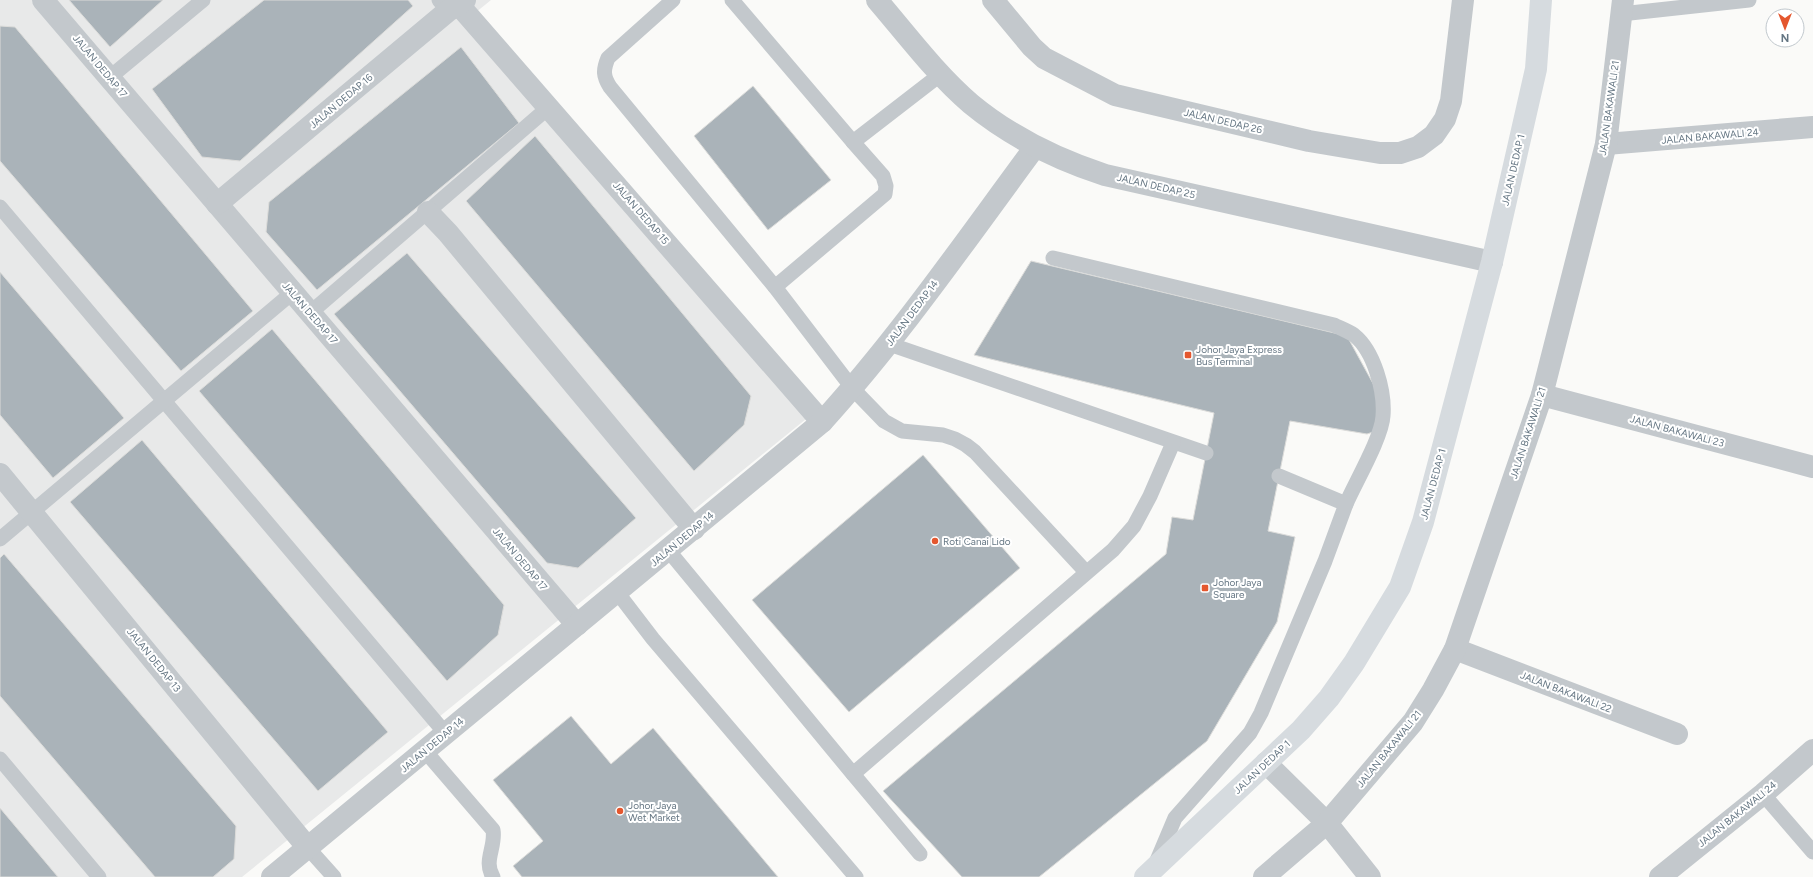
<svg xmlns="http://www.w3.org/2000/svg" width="1813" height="877" viewBox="0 0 1813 877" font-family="Figtree,sans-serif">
<rect width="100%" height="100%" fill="#fafaf8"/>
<polygon fill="#e8e9e9" points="0,0 491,0 464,22 806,419 242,877 0,877"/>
<g fill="#aab3b9" stroke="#dcdcda">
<polygon points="69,0 163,0 110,47"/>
<polygon points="264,0 408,0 413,6 240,161 202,157 152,89"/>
<polygon points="0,26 15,27 253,311 181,371 0,161"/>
<polygon points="461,47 519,123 317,290 266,232 269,202"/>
<polygon points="753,86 831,180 768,230 694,136"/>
<polygon points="535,136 751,396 744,425 694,471 466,201"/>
<polygon points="407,253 636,518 578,568 547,563 334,314"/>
<polygon points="1031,261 1347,336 1376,389 1380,420 1373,432 1367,434 1290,421 1268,531 1295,537 1277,622 1207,741 1039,877 962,877 883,791 1166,554 1172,517 1193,520 1214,413 974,355"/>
<polygon points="0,272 124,418 53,478 0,415"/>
<polygon points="272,329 504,605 498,635 447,681 199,391"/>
<polygon points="142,440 388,732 318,791 70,502"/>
<polygon points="923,455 1020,568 849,712 752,600"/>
<polygon points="4,554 236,826 234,859 213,877 155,877 0,696 0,558"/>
<polygon points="571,716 611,764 653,728 778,877 522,877 513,866 543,841 493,780"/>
<polygon points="0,808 58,877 0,877"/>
</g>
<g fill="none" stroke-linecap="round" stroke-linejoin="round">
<g stroke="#c3c8cc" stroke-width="15">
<polyline points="439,0 448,11"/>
<path d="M673 0 608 58C603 70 603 76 610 87L775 287 853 389 884 421 902 431 943 435 955 439 966 445 975 452 1086 572"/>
<polyline points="732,0 853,142 941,74"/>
<polyline points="1621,14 1749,0"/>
<polyline points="109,78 203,0"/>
<polyline points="0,207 446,734"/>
<path d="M1053 258 1334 325C1340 328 1348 331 1354 335 1374 351 1385 391 1383 416 1382 437 1355 483 1346 504"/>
<polyline points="775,287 885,194 886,186 883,176 853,142"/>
<polyline points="310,313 549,107"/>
<polyline points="889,344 1206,453"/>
<polyline points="0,539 292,293"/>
<polyline points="668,550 853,774 1113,550 1134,526 1150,496 1173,443"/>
<polyline points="617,592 653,639 856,877"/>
<path d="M425 751 493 830C496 847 483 861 493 877"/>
<polyline points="0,759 99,877"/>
<polyline points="853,774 920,854"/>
<polyline points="1763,794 1813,852"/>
<polyline points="308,848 334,877"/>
<polyline points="1156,863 1175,818 1250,733 1261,713 1325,561 1346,504 1279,476"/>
</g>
<g stroke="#c3c8cc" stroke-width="22">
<polyline points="43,0 577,625"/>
<polyline points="993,0 1032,47 1044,58 1115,95 1309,141 1380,153 1400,153 1418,147 1434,135 1445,119 1451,101 1463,0"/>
<polyline points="459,5 822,422"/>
<polyline points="1606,144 1813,127"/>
<polyline points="217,204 448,11 465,0"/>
<polyline points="428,212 448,233 694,529"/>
<polyline points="1542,395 1813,467"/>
<polyline points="0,474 308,848"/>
<polyline points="1455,649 1677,734"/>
<polyline points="1266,763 1327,823 1370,877"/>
<path d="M272 877 822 422C900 336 966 240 1035 147"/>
<polyline points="1264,877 1327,823 1413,722 1433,690 1455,649 1542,395 1606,144 1623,0"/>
<polyline points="1660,877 1763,794 1813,750"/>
</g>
<path stroke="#c3c8cc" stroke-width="22" d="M877 0C907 35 936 74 971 104 1011 137 1056 159 1105 175L1492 262"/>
<polyline stroke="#d6dbdf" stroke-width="22" points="1145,877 1301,730 1329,698 1354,663 1400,587 1423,522 1492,262 1536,69 1541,0"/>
</g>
<g fill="#e4572e" stroke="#fff" stroke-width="1.5">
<rect x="1184" y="351" width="8" height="8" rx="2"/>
<circle cx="935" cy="541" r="4"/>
<rect x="1201" y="584" width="8" height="8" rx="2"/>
<circle cx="620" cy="811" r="4"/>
</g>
<g text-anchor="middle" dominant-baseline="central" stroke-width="4" stroke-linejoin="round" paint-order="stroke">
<g font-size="10" fill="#657683" stroke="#fff">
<text transform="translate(100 66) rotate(50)">JALAN DEDAP 17</text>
<text transform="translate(341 101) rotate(-40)">JALAN DEDAP 16</text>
<text transform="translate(1609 108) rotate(-82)">JALAN BAKAWALI 21</text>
<text transform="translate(1223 121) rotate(13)">JALAN DEDAP 26</text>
<text transform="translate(1710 136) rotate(-5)">JALAN BAKAWALI 24</text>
<text transform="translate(1513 170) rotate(-77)">JALAN DEDAP 1</text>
<text transform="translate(1156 186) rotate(13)">JALAN DEDAP 25</text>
<text transform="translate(641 213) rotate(49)">JALAN DEDAP 15</text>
<text transform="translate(310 313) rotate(49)">JALAN DEDAP 17</text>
<text transform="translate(912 313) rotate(-53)">JALAN DEDAP 14</text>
<text transform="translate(1677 431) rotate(15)">JALAN BAKAWALI 23</text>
<text transform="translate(1528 433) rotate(-72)">JALAN BAKAWALI 21</text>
<text transform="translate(1433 484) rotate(-75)">JALAN DEDAP 1</text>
<text transform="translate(682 539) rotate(-40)">JALAN DEDAP 14</text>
<text transform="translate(520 559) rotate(50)">JALAN DEDAP 17</text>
<text transform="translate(154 660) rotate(51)">JALAN DEDAP 13</text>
<text transform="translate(1566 692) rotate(21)">JALAN BAKAWALI 22</text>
<text transform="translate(432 745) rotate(-40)">JALAN DEDAP 14</text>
<text transform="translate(1389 749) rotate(-51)">JALAN BAKAWALI 21</text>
<text transform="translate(1262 767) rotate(-43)">JALAN DEDAP 1</text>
<text transform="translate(1737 814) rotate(-39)">JALAN BAKAWALI 24</text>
</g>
<g font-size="10" fill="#657683" stroke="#fff" text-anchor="start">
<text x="1196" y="349">Johor Jaya Express<tspan x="1196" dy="12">Bus Terminal</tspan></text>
<text x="943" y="541">Roti Canai Lido</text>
<text x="1213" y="582">Johor Jaya<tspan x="1213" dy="12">Square</tspan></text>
<text x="628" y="805">Johor Jaya<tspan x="628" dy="12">Wet Market</tspan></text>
</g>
</g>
<g transform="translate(1785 28) rotate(180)"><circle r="19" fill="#ffffff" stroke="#c1c8cd"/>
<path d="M0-3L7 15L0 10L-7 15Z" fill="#e4572e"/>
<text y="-6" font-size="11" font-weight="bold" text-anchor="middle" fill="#657683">N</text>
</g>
</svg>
